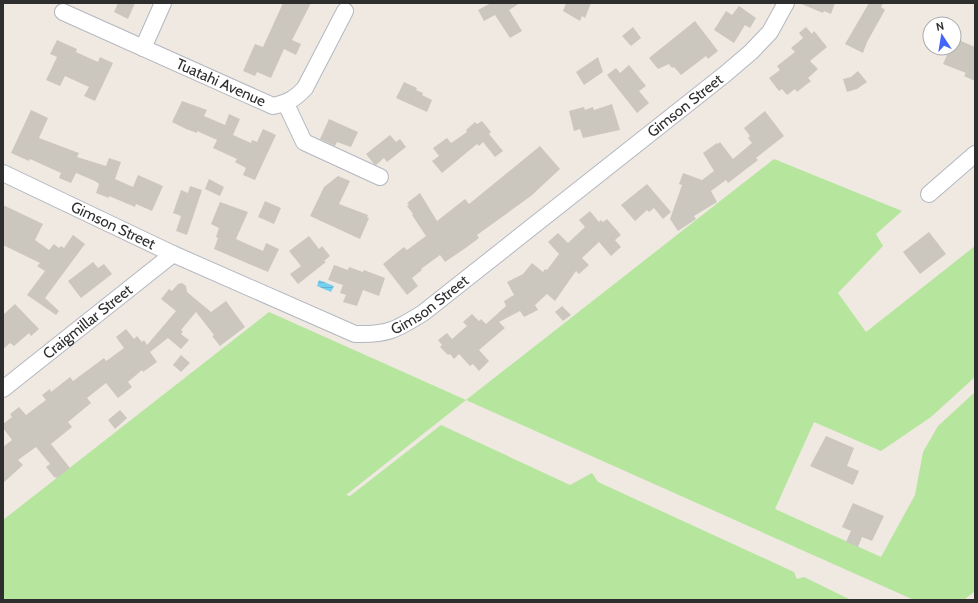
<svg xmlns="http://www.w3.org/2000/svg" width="978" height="603" viewBox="0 0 978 603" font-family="Cabin,sans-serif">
<defs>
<pattern id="water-rules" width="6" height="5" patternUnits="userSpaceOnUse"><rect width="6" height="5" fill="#75cff0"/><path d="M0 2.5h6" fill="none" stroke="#66b2ce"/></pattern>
</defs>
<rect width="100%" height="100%" fill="#efe9e1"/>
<polygon fill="#b6e59e" points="774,159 902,211 876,234 883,246 838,293 866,332 975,246 975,377 931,417 881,451 814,422 775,509 881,557 915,495 923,452 938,426 975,392 975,591 964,600 914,600 466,400 346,495 350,496 441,425 570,485 592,473 598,482 794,572 797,579 804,577 851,600 3,600 3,520 269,312 466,400"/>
<polygon fill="url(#water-rules)" points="319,280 334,286 331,292 317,286"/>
<g fill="#cbc7bf">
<polygon points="118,3 135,3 128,19 114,12"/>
<polygon points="283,3 311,3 292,40 301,44 296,55 284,49 271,78 257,72 255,76 243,71 255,44 263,47"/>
<polygon points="491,3 520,3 509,10 522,31 510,38 495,15 484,21 478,10"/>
<polygon points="566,3 591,3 585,18 582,16 580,21 563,11"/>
<polygon points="799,3 835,3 831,14 824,11 823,13"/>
<polygon points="869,3 883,3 881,7 885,10 867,42 863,53 845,44"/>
<polygon points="739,6 756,18 750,28 745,25 734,43 714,30 726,11 732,15"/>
<polygon points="695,21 718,51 708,59 706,56 681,75 674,67 672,68 669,64 658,69 649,58"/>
<polygon points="633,27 641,38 631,46 622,36"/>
<polygon points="806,27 812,34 814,31 827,47 810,61 818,69 808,78 811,81 797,92 795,89 787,95 782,89 779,91 769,78 780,70 777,66 795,52 791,48 803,38 799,33"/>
<polygon points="954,38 975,47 975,81 964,76 966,73 943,64 950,48 954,48"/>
<polygon points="57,40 77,49 76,52 98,62 100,57 113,63 95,101 84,96 89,87 65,76 60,86 46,80 57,57 50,54"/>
<polygon points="598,57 603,72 584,85 576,72"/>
<polygon points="629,65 646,86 639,91 649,103 637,113 607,75 616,68 620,73"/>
<polygon points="858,71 867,82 857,89 847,92 843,79 851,77"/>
<polygon points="404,82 417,88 416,90 423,93 422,95 432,100 427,112 396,98"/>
<polygon points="182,101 207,110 204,116 225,125 229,114 240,119 233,135 251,143 252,140 257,142 263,129 276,135 255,180 243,175 246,168 235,162 237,159 213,148 217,140 197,131 197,133 186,129 172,122"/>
<polygon points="612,104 620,130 583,138 580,129 574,131 569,111 584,107 585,110 593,107 594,110"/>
<polygon points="31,110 48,118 39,138 79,153 77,157 106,166 109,158 121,162 115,179 133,187 138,175 163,186 152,211 136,204 135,207 109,196 109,198 96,193 99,184 95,181 76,173 71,183 59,178 61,173 30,159 29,161 11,153"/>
<polygon points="765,111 784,136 756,158 758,160 728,183 726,180 711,191 717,202 694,216 696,219 678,231 670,219 682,185 679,184 683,173 702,180 714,171 703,153 717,143 718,144 720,142 733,159 752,143 748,138 750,136 744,128"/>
<polygon points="329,119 358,132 351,147 337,142 335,146 320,139"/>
<polygon points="482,121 491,132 489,134 503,151 495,157 483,142 479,146 477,144 442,173 432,161 439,156 433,148 447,138 451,143 467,132 466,130 475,122 477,124"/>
<polygon points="390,135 396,142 400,139 406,147 387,162 384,158 376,165 374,164 366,154"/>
<polygon points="540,146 560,169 531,196 477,235 479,238 467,247 445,262 440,255 421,269 422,270 412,278 418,286 407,295 383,264 404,247 407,250 426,236 412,215 413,214 407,206 409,205 407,203 420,193 437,221 465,199 469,204"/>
<polygon points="338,176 350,181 339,204 368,215 367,217 369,218 360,239 310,216 324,187"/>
<polygon points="209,179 224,187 220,196 205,189"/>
<polygon points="647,184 671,212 663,219 654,208 649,212 647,210 635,221 621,205"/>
<polygon points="190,186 202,190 187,235 176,231 181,216 173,213 181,190 188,193"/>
<polygon points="265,201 281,208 274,224 258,217"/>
<polygon points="220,202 248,212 236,239 263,251 266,243 279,249 268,272 214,249 218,238 216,237 219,228 211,224"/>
<polygon points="3,205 43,224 35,240 49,250 54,244 59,248 61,246 64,248 73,235 85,244 45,298 59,311 56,315 27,295 45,271 37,266 40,263 3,245"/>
<polygon points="590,211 599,222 601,220 603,222 607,219 621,235 615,240 621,247 611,256 599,242 582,258 589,265 579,274 576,271 555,301 547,294 535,305 538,310 524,317 520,311 499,322 505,328 479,350 489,361 479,371 473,364 470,366 459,354 454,359 450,354 448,355 440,347 442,345 438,340 447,333 452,339 467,326 463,322 472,314 479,321 481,319 486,324 506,306 504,301 514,295 507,282 523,274 532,263 543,272 545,269 547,270 559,254 548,242 558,233 568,243 585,227 579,220"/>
<polygon points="929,232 946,254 920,274 903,252"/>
<polygon points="309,236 319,249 322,246 330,256 324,261 326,262 298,284 290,274 301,266 289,251"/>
<polygon points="93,262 98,268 104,264 112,274 81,298 68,281"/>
<polygon points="334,265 348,270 349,267 363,272 364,270 385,278 379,296 363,290 357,306 343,302 346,295 340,293 343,285 328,280"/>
<polygon points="182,283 186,286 187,292 211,312 226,301 245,327 220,346 212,336 214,335 196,312 181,330 183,332 181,334 189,340 181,349 168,338 150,352 157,362 143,372 142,370 128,382 132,387 118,398 106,383 87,398 91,403 68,422 72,427 51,444 70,468 57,478 54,477 46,467 50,464 36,447 18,460 23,465 3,483 3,447 12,440 3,428 3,424 12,417 10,414 19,407 26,415 46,400 42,395 50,389 51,392 70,377 73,381 104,358 106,361 109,359 124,348 116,337 126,329 134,339 137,336 142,342 144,340 147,345 176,311 161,299 169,289 172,291 178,284"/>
<polygon points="15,304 39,329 31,336 29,333 14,346 10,343 3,349 3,315"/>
<polygon points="562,306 571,315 563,321 555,312"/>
<polygon points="181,355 190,363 181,372 173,365"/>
<polygon points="120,410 127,418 115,429 108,420"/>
<polygon points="826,436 854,448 847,466 859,471 853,485 810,466"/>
<polygon points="853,503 884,516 872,541 862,537 858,547 846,542 851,531 842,527"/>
</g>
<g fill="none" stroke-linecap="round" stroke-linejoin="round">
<defs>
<g id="minor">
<path id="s1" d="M63 12 273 106C287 103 295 99 305 88L345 11"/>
<polyline points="143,48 163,3"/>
<polyline points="286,104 304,142 380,177"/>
<path id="s2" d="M3 173 173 254 355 334C387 335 396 330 423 313L724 75 751 52 770 32 786 3"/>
<polyline points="929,194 975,154"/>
<path id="s3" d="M3 389 173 254"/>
</g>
</defs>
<use href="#minor" stroke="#b4b7c1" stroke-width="18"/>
<use href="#minor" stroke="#fff" stroke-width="16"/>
</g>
<g text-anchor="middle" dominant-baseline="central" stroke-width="4" stroke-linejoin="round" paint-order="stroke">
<g font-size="15" fill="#2e2e2e" stroke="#fff">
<text stroke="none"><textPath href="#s1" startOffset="173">Tuatahi Avenue</textPath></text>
<text stroke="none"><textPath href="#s2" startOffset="794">Gimson Street</textPath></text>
<text stroke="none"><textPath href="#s2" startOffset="122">Gimson Street</textPath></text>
<text stroke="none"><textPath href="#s2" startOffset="470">Gimson Street</textPath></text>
<text stroke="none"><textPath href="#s3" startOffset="108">Craigmillar Street</textPath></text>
</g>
</g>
<rect width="978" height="603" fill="none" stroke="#2e2e2e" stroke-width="8"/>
<g transform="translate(942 36) rotate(348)"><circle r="19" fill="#ffffff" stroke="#ababab"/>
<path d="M0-3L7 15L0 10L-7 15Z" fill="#4264fb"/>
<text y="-6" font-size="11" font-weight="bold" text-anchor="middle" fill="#2e2e2e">N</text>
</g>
</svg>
